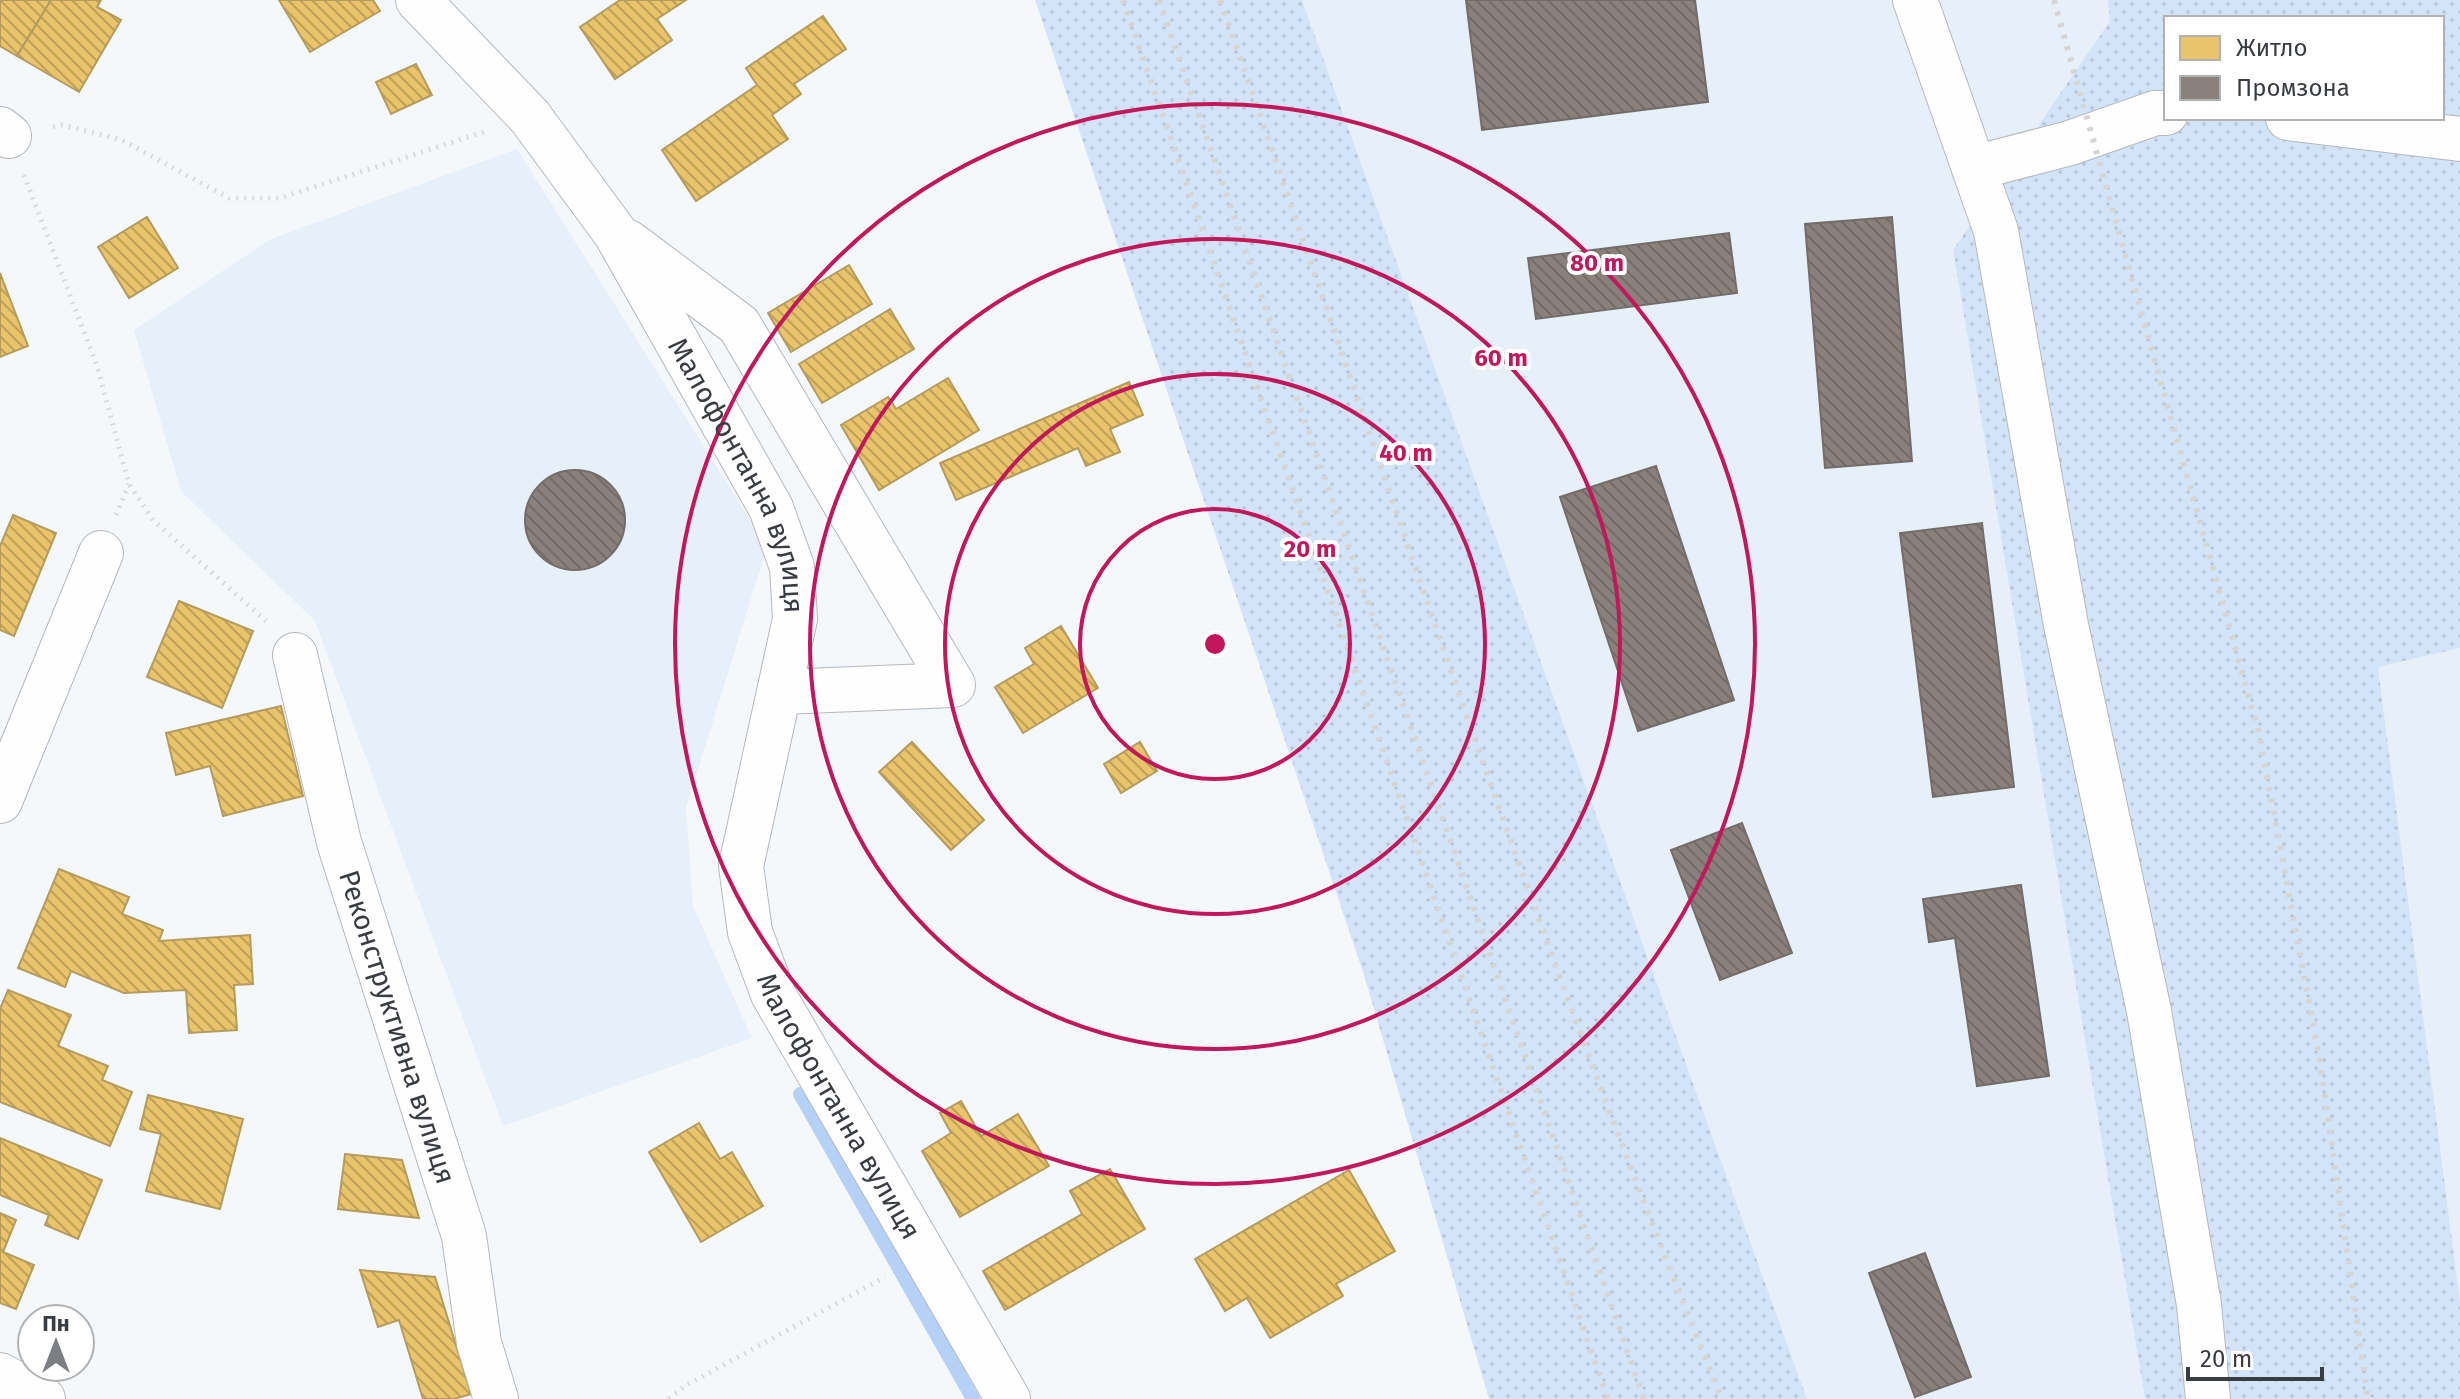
<svg xmlns="http://www.w3.org/2000/svg" width="2460" height="1399" viewBox="0 0 2460 1399" font-family="'Fira Sans',sans-serif">
<defs>
<pattern id="green-dots" width="8" height="8" patternUnits="userSpaceOnUse" patternTransform="scale(2)"><rect width="8" height="8" fill="#d3e4f8"/><path d="M2 2h.1M6 6h.1" fill="none" stroke="#b6c4d6" stroke-width="1.8" stroke-linecap="round"/></pattern>
<pattern id="homes-back-hatch" width="6" height="6" patternUnits="userSpaceOnUse" patternTransform="scale(2)"><rect width="6" height="6" fill="#e9c46a"/><path d="M-1 5l2 2M0 0l6 6M5-1l2 2" fill="none" stroke="#bea059"/></pattern>
<pattern id="industry-back-hatch" width="6" height="6" patternUnits="userSpaceOnUse" patternTransform="scale(2)"><rect width="6" height="6" fill="#8a817c"/><path d="M-1 5l2 2M0 0l6 6M5-1l2 2" fill="none" stroke="#726b67"/></pattern>
</defs>
<rect width="100%" height="100%" fill="#f5f8fb"/>
<g fill="#e7eff9">
<polygon points="1302,0 2108,0 2111,21 1953,250 2145,1399 1807,1399"/>
<polygon points="517,149 767,547 686,808 693,906 752,1038 503,1126 315,621 181,491 134,330 271,239"/>
<polygon points="2460,648 2460,1302 2378,667"/>
</g>
<g fill="url(#green-dots)" fill-rule="evenodd">
<polygon points="1035,0 1302,0 1807,1399 1489,1399 1364,975"/>
<path d="M2108 0H2460V648L2378 667 2460 1302V1399H2145L1953 250 2110 21ZM2166 18H2442V118H2166Z"/>
</g>
<g fill="url(#homes-back-hatch)" stroke="#b49b5e" stroke-width="2">
<polygon points="0,0 51,0 17,56 0,46"/>
<polygon points="51,0 101,0 97,7 121,20 79,92 17,56"/>
<polygon points="279,0 373,0 380,11 310,52"/>
<polygon points="620,0 686,0 657,19 672,40 615,79 580,27"/>
<polygon points="823,16 846,49 794,84 801,94 772,115 788,139 696,201 662,150 757,85 746,68"/>
<polygon points="416,64 432,95 391,114 376,82"/>
<polygon points="147,217 178,268 129,298 98,247"/>
<polygon points="849,265 872,304 791,352 768,313"/>
<polygon points="0,273 28,346 0,357"/>
<polygon points="890,309 914,349 822,403 799,364"/>
<polygon points="948,378 979,430 879,490 841,425 888,397 896,409"/>
<polygon points="1129,382 1143,415 1110,429 1120,452 1086,466 1078,448 956,500 940,463"/>
<polygon points="13,515 56,533 14,636 0,630 0,546"/>
<polygon points="179,601 253,631 222,708 147,677"/>
<polygon points="1061,626 1098,688 1023,733 995,687 1034,664 1025,648"/>
<polygon points="281,706 303,796 223,816 210,766 176,775 166,733"/>
<polygon points="912,742 984,820 951,850 879,772"/>
<polygon points="1140,742 1157,771 1121,793 1104,764"/>
<polygon points="59,869 129,897 122,914 163,930 159,941 250,935 253,984 234,985 237,1030 189,1033 186,990 124,993 71,971 65,987 18,968"/>
<polygon points="8,990 71,1015 58,1046 108,1066 102,1080 132,1092 110,1146 0,1102 0,1009"/>
<polygon points="148,1095 243,1119 220,1209 146,1191 161,1134 140,1129"/>
<polygon points="961,1101 981,1136 1018,1114 1049,1166 960,1217 922,1151 951,1133 940,1113"/>
<polygon points="699,1123 720,1159 732,1152 763,1206 701,1242 649,1152"/>
<polygon points="0,1138 102,1180 78,1239 45,1225 49,1215 0,1195"/>
<polygon points="345,1154 402,1160 419,1218 338,1209"/>
<polygon points="1110,1169 1145,1229 1005,1310 983,1271 1082,1214 1070,1191"/>
<polygon points="1349,1170 1395,1251 1336,1284 1343,1296 1270,1338 1247,1298 1225,1311 1195,1259"/>
<polygon points="0,1213 16,1220 3,1252 34,1265 16,1309 0,1303"/>
<polygon points="360,1270 435,1277 471,1394 454,1399 423,1399 399,1320 378,1327"/>
</g>
<g fill="url(#industry-back-hatch)" stroke="#726c6a" stroke-width="2">
<polygon points="1466,0 1695,0 1708,102 1482,130"/>
<polygon points="1892,217 1912,461 1825,468 1805,224"/>
<polygon points="1729,233 1737,293 1536,319 1528,258"/>
<polygon points="1656,466 1734,700 1638,731 1560,497"/>
<circle cx="575" cy="520" r="50"/>
<polygon points="1982,523 2014,787 1933,797 1900,533"/>
<polygon points="1742,823 1792,953 1720,980 1671,850"/>
<polygon points="2021,885 2049,1076 1977,1086 1955,938 1929,942 1923,899"/>
<polygon points="1925,1253 1971,1377 1915,1397 1869,1273"/>
</g>
<g fill="none" stroke-linecap="round" stroke-linejoin="round">
<polyline stroke="#b5d1f5" stroke-width="14" points="800,1094 973,1399"/>
<defs>
<g id="minor">
<path id="s1" d="M418 0 530 117 616 234 771 508 792 567 795 619 741 866 750 932 773 994 1008 1399"/>
<polyline points="1915,0 1996,231 2066,625 2149,1011 2199,1305 2208,1399"/>
<polyline points="2288,118 2460,139"/>
<polyline points="0,129 9,136"/>
<polyline points="1974,168 2070,143 2155,113 2166,113"/>
<polyline points="628,242 739,325 953,685 781,692"/>
<path id="s2" d="M295 655 339 842 464 1236 479 1343 496 1399"/>
<polyline points="0,801 101,553"/>
<polyline points="0,1375 43,1399"/>
</g>
</defs>
<use href="#minor" stroke="#b5b8bc" stroke-width="46"/>
<g stroke="#d9dadc" stroke-width="5" stroke-dasharray="2 6" stroke-linecap="butt">
<polyline points="53,127 62,125 122,140 229,198 280,198 484,132"/>
<polyline points="24,175 97,366 129,484 153,520 266,621"/>
<polyline points="116,515 129,484"/>
<polyline points="669,1399 685,1386 885,1277"/>
</g>
<use href="#minor" stroke="#fefefe" stroke-width="44"/>
<g stroke="#d5d5d6" stroke-width="6" stroke-dasharray="4 8" stroke-linecap="butt">
<polyline points="1123,0 1608,1399"/>
<polyline points="1159,0 1644,1399"/>
<path d="M1220 0C1384 468 1535 940 1722 1399"/>
<polyline points="2054,0 2259,733 2320,1061 2368,1399"/>
</g>
</g>
<g fill="none" stroke="#c2185b" stroke-width="4">
<circle cx="1215" cy="644" r="135"/>
<circle cx="1215" cy="644" r="270"/>
<circle cx="1215" cy="644" r="405"/>
<circle cx="1215" cy="644" r="540"/>
</g>
<g text-anchor="middle" dominant-baseline="central" stroke-width="8" stroke-linejoin="round" paint-order="stroke">
<g font-size="28" fill="#393c41" stroke="#fff">
<text stroke="none"><textPath href="#s1" startOffset="580">Малофонтанна вулиця</textPath></text>
<text stroke="none"><textPath href="#s2" startOffset="386">Реконструктивна вулиця</textPath></text>
<text stroke="none"><textPath href="#s1" startOffset="1252">Малофонтанна вулиця</textPath></text>
</g>
</g>
<circle cx="1215" cy="644" r="12" fill="#c2185b" stroke="#fff" stroke-width="4"/>
<g font-size="24" text-anchor="middle" font-weight="bold" fill="#c2185b" stroke="#fff" stroke-width="8" stroke-linejoin="round" paint-order="stroke">
<text x="1597" y="271">80 m</text>
<text x="1501" y="366">60 m</text>
<text x="1406" y="461">40 m</text>
<text x="1310" y="557">20 m</text>
</g>
<rect x="2164" y="16" width="280" height="104" fill="#ffffff" stroke="#b0b1b3" stroke-width="2"/>
<rect x="2180" y="36" width="40" height="24" fill="#e9c46a" stroke="#b0b1b3" stroke-width="2"/>
<text x="2236" y="56" font-size="24" fill="#393c41">Житло</text>
<rect x="2180" y="76" width="40" height="24" fill="#8a817c" stroke="#b0b1b3" stroke-width="2"/>
<text x="2236" y="96" font-size="24" fill="#393c41">Промзона</text>
<g transform="translate(56 1343)"><circle r="38" fill="#ffffff" stroke="#b0b1b3" stroke-width="2"/>
<path d="M0-6L14 30L0 20L-14 30Z" fill="#7b7e82"/>
<text y="-12" font-size="22" font-weight="bold" text-anchor="middle" fill="#393c41">Пн</text>
</g>
<path d="M2188 1367v12h134v-12" fill="none" stroke="#393c41" stroke-width="4"/>
<text x="2200" y="1367" font-size="24" fill="#393c41" stroke="#ffffff" stroke-width="6" paint-order="stroke">20 m</text>
</svg>
